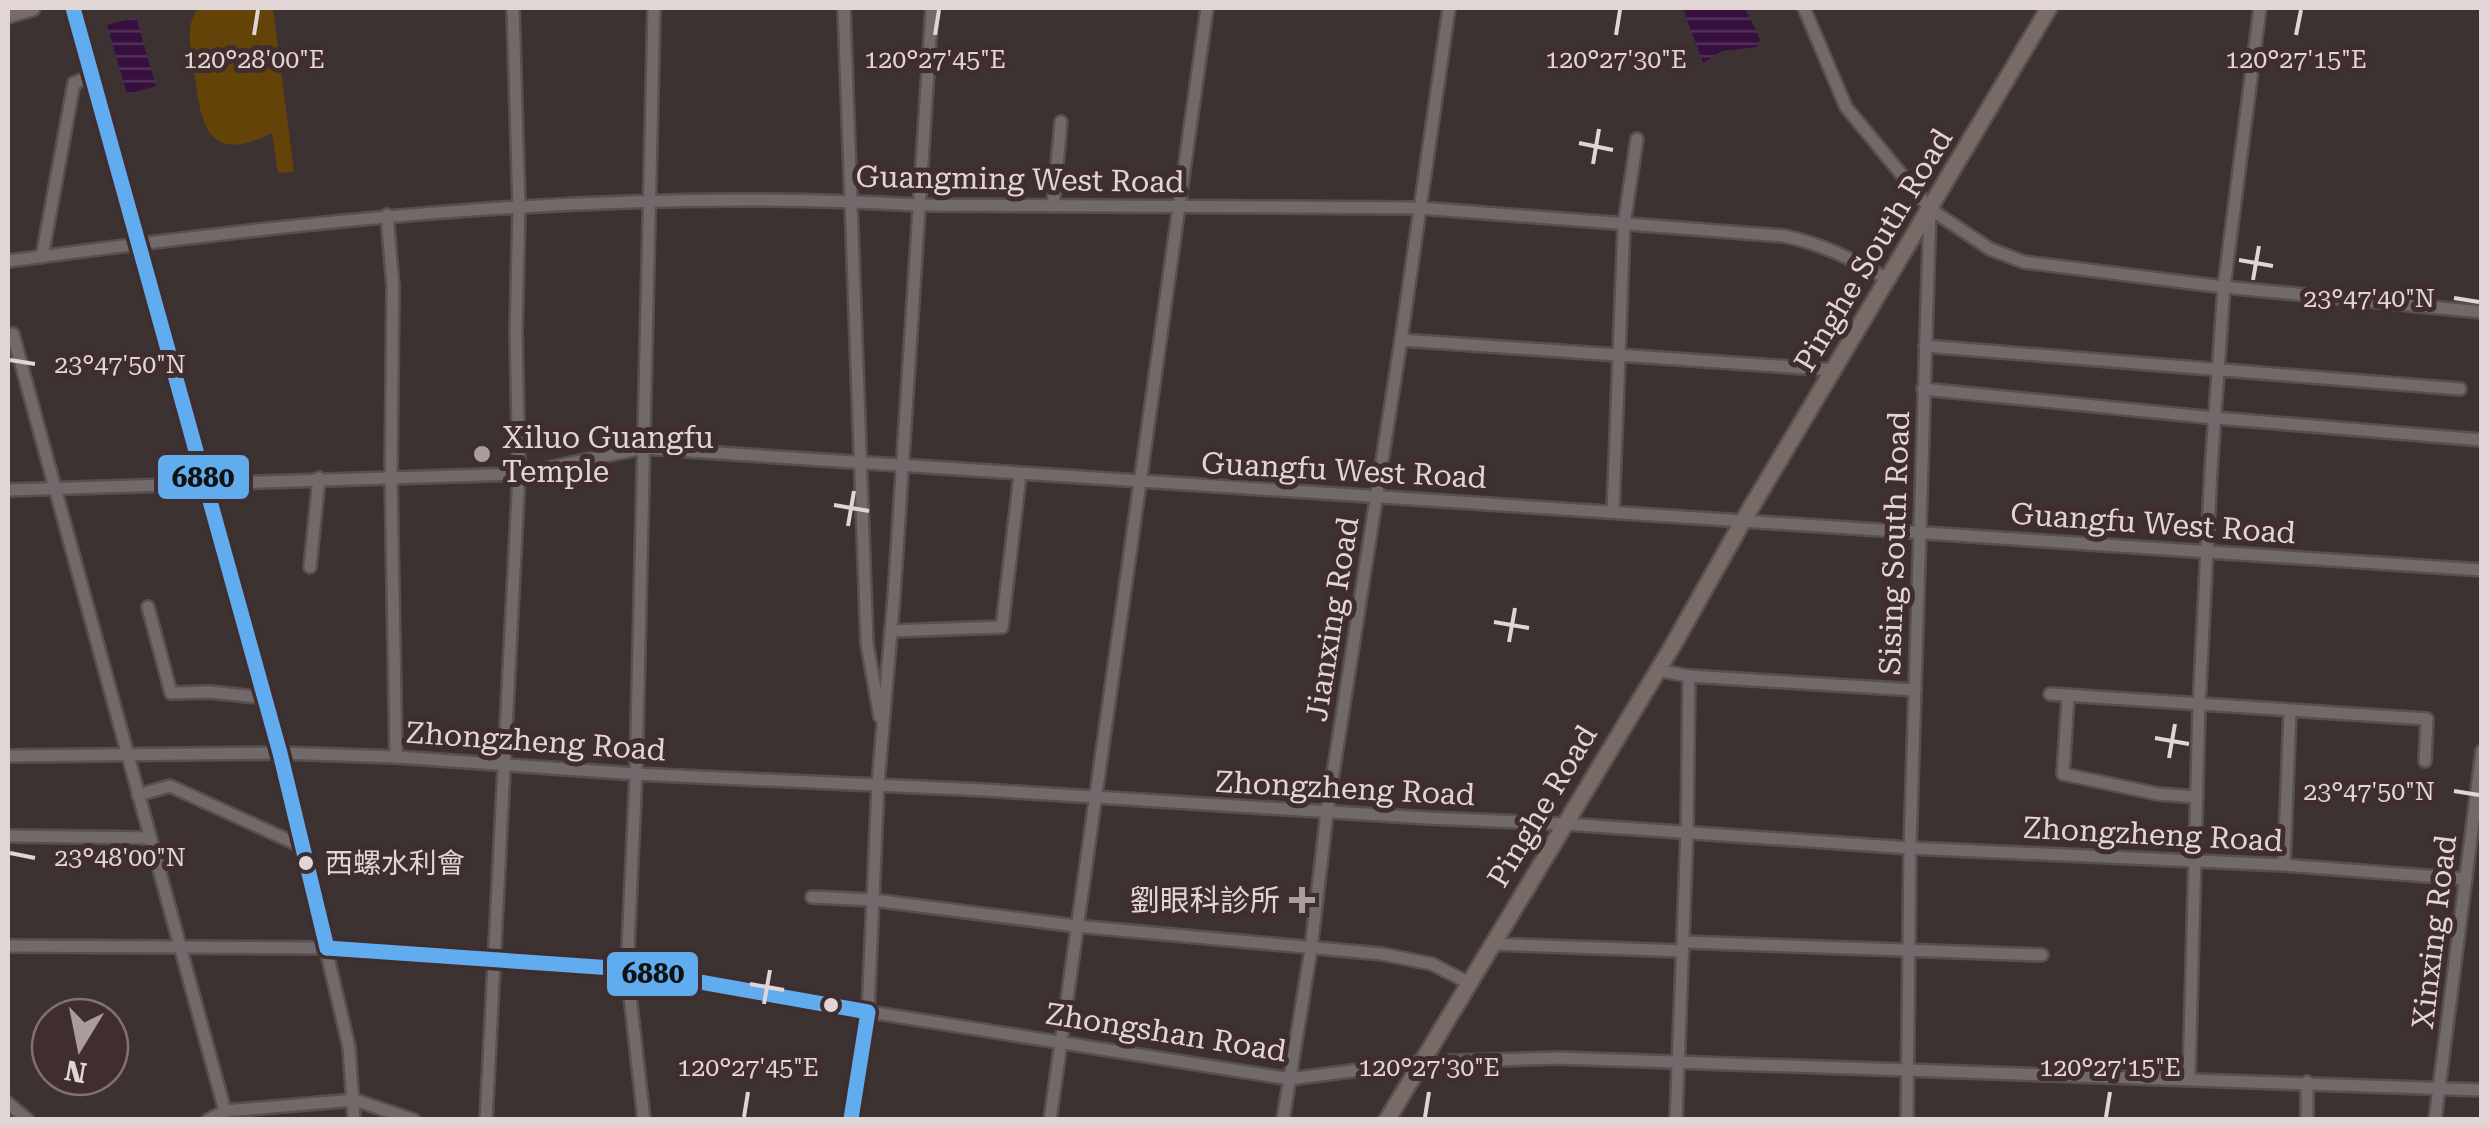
<svg xmlns="http://www.w3.org/2000/svg" width="2489" height="1127" viewBox="0 0 2489 1127" font-family="'Roboto Serif','Noto Sans TC',serif">
<defs>
<pattern id="water-rules" width="6" height="5" patternUnits="userSpaceOnUse" patternTransform="scale(2.5)"><rect width="6" height="5" fill="#360f3f"/><path d="M0 2.5h6" fill="none" stroke="#53315a"/></pattern>
</defs>
<rect width="100%" height="100%" fill="#3c3232"/>
<path fill="#634308" d="M199 8H273L294 172 278 173 272 133C210 164 201 129 195 76 192 54 183 25 199 8Z"/>
<g fill="url(#water-rules)">
<polygon points="1683,8 1745,8 1760,39 1757,47 1722,51 1703,63"/>
<polygon points="136,17 156,86 127,94 107,25"/>
</g>
<g fill="none" stroke-linecap="round" stroke-linejoin="round">
<defs>
<g id="minor">
<polyline points="73,8 280,753 349,1047 354,1120"/>
<polyline points="844,8 867,644 880,717"/>
<polyline points="1804,8 1846,107 1930,209 1910,848 1907,1120"/>
<polyline points="1053,206 1061,122"/>
<polyline points="1930,209 1990,249 2024,262 2224,287 2482,312"/>
<polyline points="387,215 393,287 391,476 396,757"/>
<polyline points="42,257 74,83 92,76"/>
<path d="M8 261C310 220 612 187 918 205L1420 208 1784 236C1823 244 1854 260 1889 280"/>
<polyline points="13,334 225,1111"/>
<polyline points="1401,340 1834,370"/>
<polyline points="1925,346 2460,389"/>
<polyline points="1923,389 2215,418 2482,440"/>
<polyline points="8,490 519,474 643,448 2482,570"/>
<polyline points="1613,512 1624,224 1637,139"/>
<polyline points="310,567 319,478"/>
<polyline points="148,607 171,693 210,692 265,698"/>
<polyline points="891,631 1002,627 1020,475"/>
<polyline points="1656,670 1689,676 1915,690"/>
<polyline points="2050,694 2427,719 2425,761"/>
<polyline points="2068,697 2063,774 2158,794 2197,797"/>
<polyline points="8,756 280,753 396,757 636,774 984,790 1427,818 1565,824 1910,848 2284,865 2466,879"/>
<polyline points="138,795 170,786 303,847"/>
<polyline points="8,836 150,838"/>
<polyline points="2284,865 2290,711"/>
<polyline points="812,897 873,900 1076,926 1382,954 1432,964 1467,982"/>
<polyline points="1684,942 2042,955"/>
<polyline points="1491,944 1683,951"/>
<polyline points="8,946 327,948 627,969 744,992 1290,1079 1420,1062 1558,1058 2482,1090"/>
<polyline points="2189,1079 2199,706 2211,470 2224,287 2260,8"/>
<polyline points="8,1103 28,1120"/>
<polyline points="208,1120 225,1111 355,1100 414,1120"/>
<polyline points="486,1120 519,474 516,332 519,208 513,8"/>
<polyline points="644,1120 627,969 636,774 654,8"/>
<polyline points="851,1120 868,1012 878,784 894,596 932,8"/>
<polyline points="1050,1120 1207,8"/>
<polyline points="1283,1120 1311,949 1327,812 1401,340 1449,8"/>
<polyline points="1676,1120 1687,832 1689,676"/>
<polyline points="2307,1120 2307,1082"/>
<polyline points="2435,1120 2482,751"/>
</g>
<g id="major">
<polyline points="8,15 32,8"/>
<polyline points="1387,1120 1672,647 1743,521 2049,8"/>
</g>
</defs>
<use href="#minor" stroke="#584f4f" stroke-width="16"/>
<use href="#major" stroke="#584f4f" stroke-width="20"/>
<use href="#minor" stroke="#726a6a" stroke-width="11"/>
<use href="#major" stroke="#786a66" stroke-width="15"/>
<defs>
<g id="bus-1">
<polyline points="73,8 280,753 327,948"/>
<polyline points="327,948 627,969 868,1012 851,1119"/>
</g>
</defs>
<use href="#bus-1" stroke="#402e2e" stroke-width="22"/>
<use href="#bus-1" stroke="#60acee" stroke-width="15"/>
</g>
<path fill="none" stroke="#e2d5d5" stroke-width="4" d="M254 35 258 10M935 35 939 10M1616 35 1620 10M2296 35 2301 10M1579 143 1613 150M1593 164 1599 129M2239 260 2273 266M2253 280 2259 246M2454 298 2479 302M10 360 35 364M834 505 869 511M848 526 854 491M1494 622 1529 628M1509 642 1515 608M2155 738 2189 744M2169 758 2175 724M2454 791 2479 795M10 853 35 858M750 984 784 990M764 1004 770 970M744 1117 748 1092M1425 1117 1429 1092M2106 1117 2110 1092"/>
<g fill="#a89c9c" stroke="#402e2e" stroke-width="4">
<circle cx="482" cy="454" r="10"/>
<path d="M1297 885h10v10h10v10h-10v10h-10v-10h-10v-10h10z"/>
</g>
<g fill="#e2d5d5" stroke="#402e2e" stroke-width="4">
<circle cx="306" cy="863" r="9"/>
<circle cx="831" cy="1005" r="9"/>
</g>
<g text-anchor="middle" dominant-baseline="central" stroke-width="10" stroke-linejoin="round" paint-order="stroke">
<g font-size="28" fill="#e2d5d5" stroke="#402e2e" text-anchor="start">
<text x="325" y="863">西螺水利會</text>
</g>
<g font-size="30" fill="#e2d5d5" stroke="#402e2e">
<text transform="translate(1020 179) rotate(1)">Guangming West Road</text>
<text transform="translate(1873 250) rotate(-59)">Pinghe South Road</text>
<text transform="translate(1344 470) rotate(3)">Guangfu West Road</text>
<text transform="translate(2153 523) rotate(4)">Guangfu West Road</text>
<text transform="translate(1894 543) rotate(-88)">Sising South Road</text>
<text transform="translate(1332 619) rotate(-81)">Jianxing Road</text>
<text transform="translate(536 741) rotate(4)">Zhongzheng Road</text>
<text transform="translate(1345 788) rotate(3)">Zhongzheng Road</text>
<text transform="translate(1542 806) rotate(-59)">Pinghe Road</text>
<text transform="translate(2153 834) rotate(3)">Zhongzheng Road</text>
<text transform="translate(2434 932) rotate(-83)">Xinxing Road</text>
<text transform="translate(1166 1032) rotate(9)">Zhongshan Road</text>
</g>
<g font-size="30" fill="#e2d5d5" stroke="#402e2e" text-anchor="start">
<text x="502" y="437">Xiluo Guangfu<tspan x="502" dy="34">Temple</tspan></text>
<text x="1280" y="900" text-anchor="end">劉眼科診所</text>
</g>
</g>
<g font-size="25" text-anchor="middle" fill="#e2d5d5" stroke="#402e2e" stroke-width="10" stroke-linejoin="round" paint-order="stroke">
<text x="935" y="68">120°27'45"E</text>
<text x="254" y="68">120°28'00"E</text>
<text x="1616" y="68">120°27'30"E</text>
<text x="2296" y="68">120°27'15"E</text>
<text x="2369" y="307">23°47'40"N</text>
<text x="120" y="373">23°47'50"N</text>
<text x="2369" y="800">23°47'50"N</text>
<text x="120" y="866">23°48'00"N</text>
<text x="748" y="1076">120°27'45"E</text>
<text x="1429" y="1076">120°27'30"E</text>
<text x="2110" y="1076">120°27'15"E</text>
</g>
<g stroke="#402e2e" stroke-width="4">
<rect x="156" y="453" width="95" height="48" rx="10" fill="#60acee"/>
<rect x="605" y="950" width="95" height="48" rx="10" fill="#60acee"/>
</g>
<g font-size="28" text-anchor="middle" font-weight="bold" fill="#111">
<text x="203" y="487">6880</text>
<text x="653" y="983">6880</text>
</g>
<rect width="2489" height="1127" fill="none" stroke="#e2d5d5" stroke-width="20"/>
<g transform="translate(80 1047) rotate(190)"><circle r="48" fill="#402e2e" stroke="#817171" stroke-width="2.5"/>
<path d="M0-8L18 38L0 25L-18 38Z" fill="#a89c9c"/>
<text y="-15" font-size="28" font-weight="bold" text-anchor="middle" fill="#e2d5d5">N</text>
</g>
</svg>
